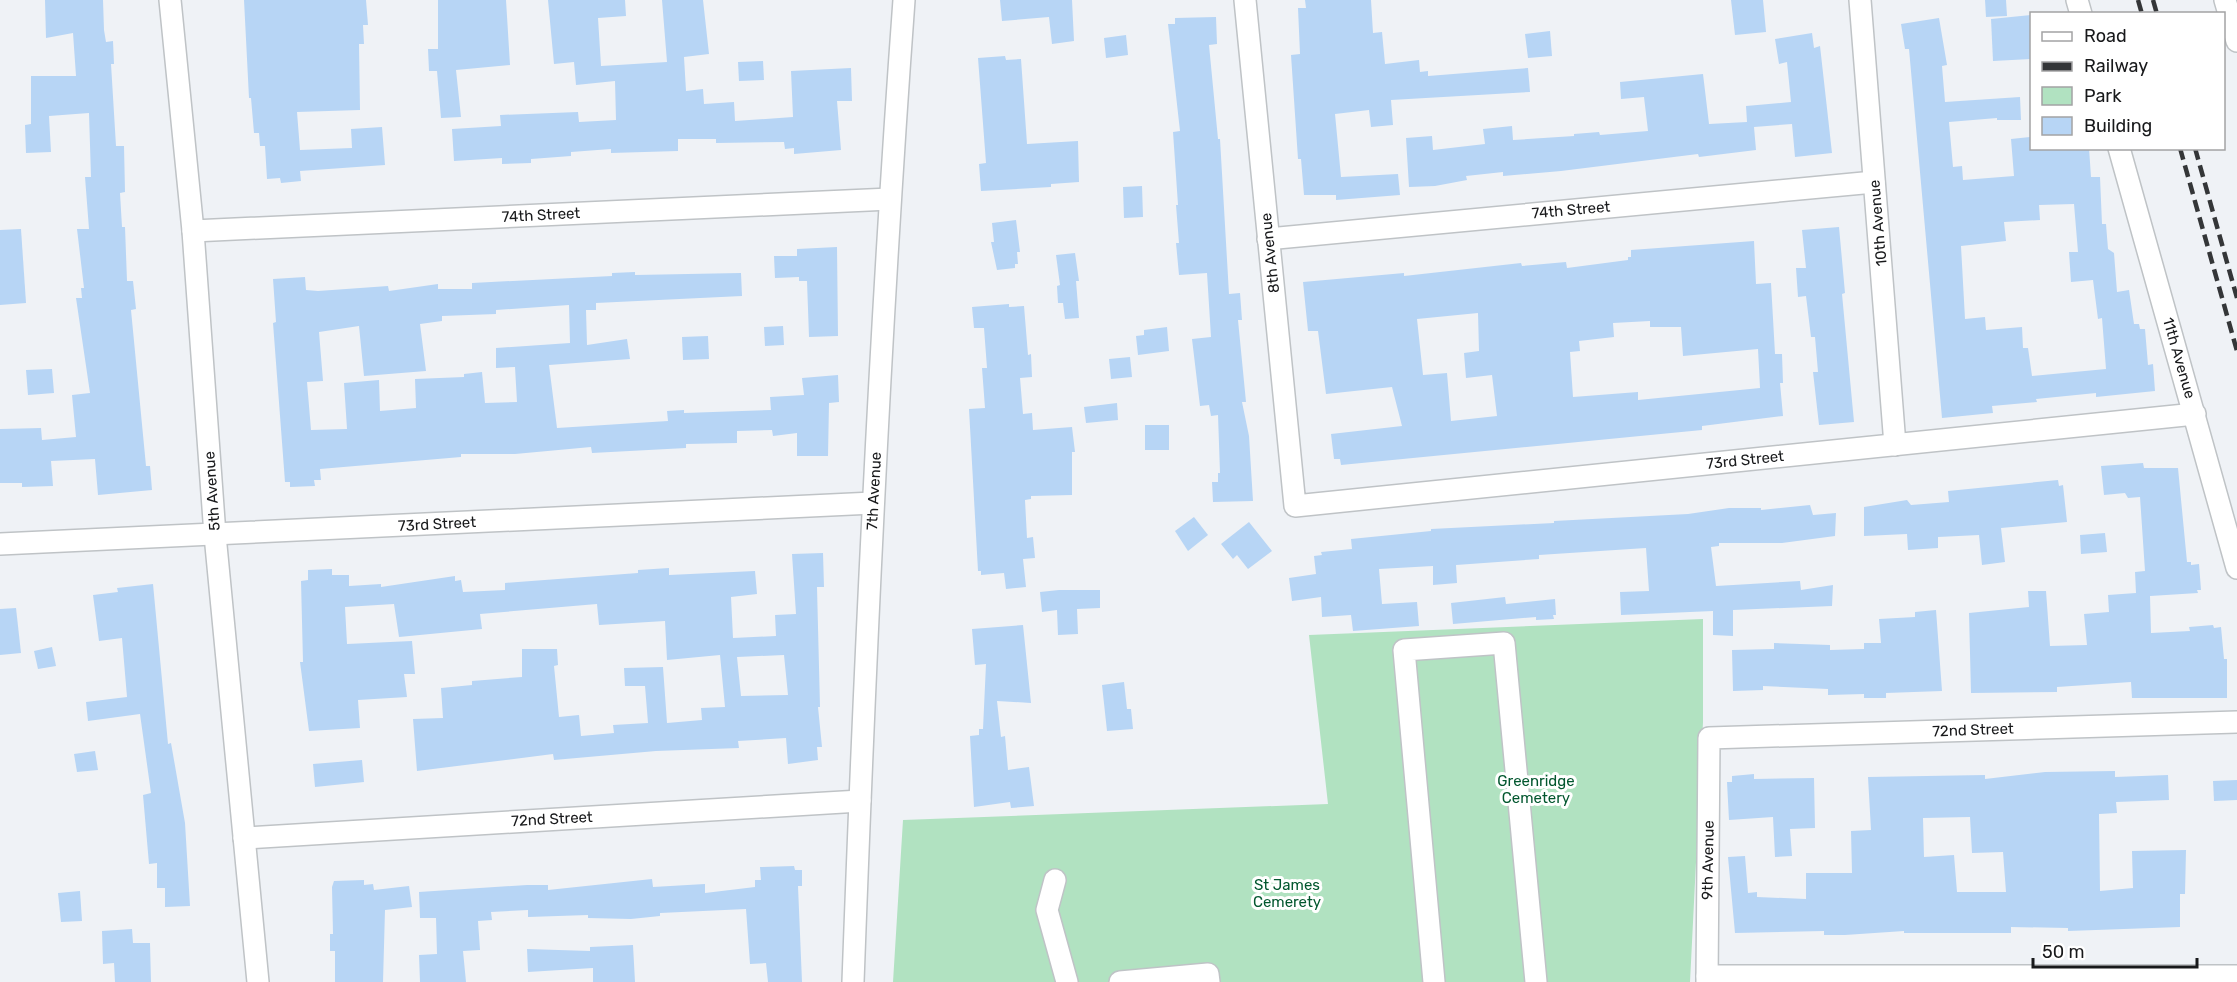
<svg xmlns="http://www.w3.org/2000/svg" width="2237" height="982" viewBox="0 0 2237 982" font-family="Rubik,sans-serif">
<rect width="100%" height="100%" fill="#eff2f6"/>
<polygon fill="#b1e2c1" points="1703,619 1703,722 1690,982 893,982 903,820 1328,804 1309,635"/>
<g fill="#b7d5f5" fill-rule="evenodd">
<polygon points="45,0 103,0 104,30 106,42 113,41 114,64 111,64 116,146 124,146 125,192 120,193 122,227 125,227 127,281 133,281 136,309 131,310 146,466 150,466 152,490 98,495 95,459 51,461 53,486 22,487 22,483 0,483 0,429 41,428 42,440 76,437 72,395 90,393 76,298 82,298 81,288 84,288 77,229 89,229 85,177 91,177 89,113 49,116 51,152 26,153 25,125 31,124 31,76 76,76 73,33 46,38"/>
<polygon points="244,0 366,0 368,25 363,25 364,44 359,44 360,110 297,112 300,150 352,148 351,129 382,127 385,165 300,171 301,181 281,183 280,178 267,179 265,146 260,146 259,133 254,133 251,98 249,98"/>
<polygon points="438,0 506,0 510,65 456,70 461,117 441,118 437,71 429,71 428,49 438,49"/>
<polygon points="548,0 625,0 626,16 598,18 601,66 667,62 662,0 703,0 709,54 684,57 686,91 703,89 704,104 734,102 735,121 793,117 791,71 851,68 852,101 837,101 841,150 794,154 794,148 785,149 784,142 716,143 716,139 678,139 678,151 611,153 611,149 571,152 571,156 531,159 531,163 502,164 502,158 454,161 452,129 501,126 500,115 578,112 579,122 616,120 615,81 576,85 574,62 554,64"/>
<polygon points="1000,0 1072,0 1074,41 1052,44 1049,17 1002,21"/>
<polygon points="1305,0 1371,0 1373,33 1382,32 1385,64 1419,60 1420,72 1428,71 1428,76 1528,68 1530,92 1391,100 1393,125 1371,127 1369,110 1335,114 1341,177 1398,174 1400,195 1336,200 1336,195 1304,195 1301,159 1298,159 1291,55 1300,54 1298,8 1306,8"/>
<polygon points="1731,0 1763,0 1766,32 1735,35"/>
<polygon points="1985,0 2006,0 2007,16 1986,17"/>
<polygon points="2031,15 2031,59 1993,61 1991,19"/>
<polygon points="1216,17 1217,44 1209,45 1218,139 1220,139 1229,294 1240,293 1242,320 1238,320 1246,402 1242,402 1249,436 1253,501 1213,502 1212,482 1218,482 1218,473 1220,473 1218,415 1211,416 1209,405 1200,406 1192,339 1211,337 1207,273 1179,275 1176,243 1179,243 1176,205 1178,205 1173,132 1180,131 1168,24 1175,24 1175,18"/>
<path d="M1939 18 1947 65 1942 66 1945 102 2020 97 2021 120H1997V118L1949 122 1953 167 1962 166 1963 180 2014 176 2011 139 2030 137 2031 148H2089L2091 177H2100L2102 224H2106L2108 249 2114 253 2117 292 2129 290 2134 324H2139L2140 329H2145L2148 365 2153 364 2155 391 2096 397V393L2036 399 2037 402 1992 406 1993 413 1942 418 1909 49H1905L1901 24ZM2074 204 2078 252H2069L2071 282 2093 280 2098 319 2102 318 2106 369 2032 376 2028 348H2023L2022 327 1986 330 1985 317 1965 319 1961 246 2006 241 2004 222 2040 220 2039 205Z"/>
<polygon points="1550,31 1552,56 1528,58 1525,34"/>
<polygon points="1812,33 1814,48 1820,46 1832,153 1795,157 1792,124 1754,127 1756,150 1699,157 1698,154 1561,171 1503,176 1503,172 1466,176 1467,180 1435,186 1409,187 1406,138 1432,136 1433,150 1485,144 1483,129 1512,126 1513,140 1574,136 1574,134 1599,132 1600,135 1648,131 1644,97 1621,99 1620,82 1703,74 1709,124 1747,122 1746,106 1791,102 1787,62 1779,64 1775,39"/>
<polygon points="1126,35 1128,55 1106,58 1104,38"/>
<polygon points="1005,56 1006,60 1021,59 1027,144 1078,141 1079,182 1051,184 1051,187 981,191 979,164 986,163 978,58"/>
<polygon points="763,61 764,80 739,81 738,62"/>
<polygon points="1142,186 1143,217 1124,218 1123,187"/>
<polygon points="1016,220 1020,252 1017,252 1018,264 1015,264 1015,268 997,270 991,242 994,242 992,223"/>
<polygon points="1839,227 1845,293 1842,294 1854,422 1819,425 1813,372 1818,372 1815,337 1811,337 1806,296 1798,297 1796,268 1806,268 1802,230"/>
<polygon points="21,229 26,303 0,305 0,230"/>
<path d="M1754 241 1756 284 1771 283 1775 354H1782L1783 383H1780L1783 416 1702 426V430L1341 465 1340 459H1334L1331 434 1402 426 1392 387 1326 394 1318 331H1308L1303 282 1404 273V276L1521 263 1522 266 1566 262 1567 268 1628 260V257H1631V250ZM1478 313 1479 351 1464 353 1466 378 1492 375 1497 416 1451 421 1447 373 1423 375 1417 319ZM1650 321V327H1681L1683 356 1758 349 1760 388 1638 400V392L1573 397 1570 352 1580 351 1579 341 1614 337 1613 323Z"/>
<polygon points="837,247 838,336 809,337 807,281 799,281 799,277 775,278 774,256 797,256 797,249"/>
<polygon points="1075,253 1079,281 1076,281 1079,318 1065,319 1063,303 1058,303 1057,286 1060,285 1056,255"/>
<path d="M635 272V275L741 273 742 296 596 303V310H586L587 345 627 339 630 359 549 365 557 428 668 421 667 411 684 410V413L771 410 770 397 804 395 802 378 838 375 839 402 829 403 828 456H797V433L773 436 772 430 737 431V443L686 444V448L592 453 591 447 515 454H461V457L320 469 321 480H314L315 486 290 487V482H285L273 323 276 322 273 279 305 277 306 290 318 291 388 286 389 291 438 284V289H472V283L612 276V273ZM569 305 570 343 496 348V368L515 367 517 402 485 403 482 372 464 374V377L415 379 416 408 380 411 379 380 344 383 347 429 311 430 307 382 323 381 319 332 359 326 364 376 426 371 420 324 442 321V316L496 314V310Z"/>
<polygon points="1009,304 1009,307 1024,306 1028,355 1031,354 1032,377 1020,378 1023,414 1032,413 1033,430 1072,427 1075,452 1072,452 1072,495 1031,496 1031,499 1025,500 1027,538 1033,537 1035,558 1023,559 1026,587 1006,589 1004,573 981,575 981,571 978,571 969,409 985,408 982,368 987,368 984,328 974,328 972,307"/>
<polygon points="783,326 784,345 765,346 764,327"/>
<polygon points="1167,327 1169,351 1138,355 1136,336 1144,335 1144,330"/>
<polygon points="708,336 709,359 683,360 682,337"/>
<polygon points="1130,357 1132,377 1111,379 1109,359"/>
<polygon points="52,369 54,393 28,395 26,370"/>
<polygon points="1117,403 1118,420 1086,423 1084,407"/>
<rect x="1145" y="425" width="24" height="25"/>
<polygon points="2143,463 2144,468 2178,468 2187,562 2191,562 2191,565 2199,564 2201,590 2197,590 2198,593 2150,596 2151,633 2190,631 2189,627 2213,625 2214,628 2221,627 2224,659 2227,659 2227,698 2132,698 2131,682 2057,687 2057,692 1971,693 1969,613 2029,607 2028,591 2046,591 2050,646 2087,645 2084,614 2109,612 2108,595 2136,593 2135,572 2145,571 2140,497 2128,498 2125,493 2104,495 2101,466"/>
<polygon points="2058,480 2059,486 2063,485 2067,522 2001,528 2005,562 1982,565 1979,535 1938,537 1938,548 1908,550 1907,534 1864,536 1864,507 1907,500 1911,505 1949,502 1948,491"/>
<polygon points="1810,505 1813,515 1836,513 1835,536 1782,543 1719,543 1719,546 1711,547 1716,586 1800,581 1801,590 1833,585 1832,606 1733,610 1733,636 1713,635 1713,611 1621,615 1620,592 1649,591 1646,548 1539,555 1539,559 1456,565 1457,583 1433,585 1433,566 1379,569 1382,604 1417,602 1419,626 1353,631 1351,615 1322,617 1321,597 1292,601 1289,578 1316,574 1314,556 1322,555 1321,552 1352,549 1351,539 1431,531 1431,529 1554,523 1554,521 1688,514 1729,508 1761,508 1761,510"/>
<polygon points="1194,517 1208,535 1188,551 1175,531"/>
<polygon points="1249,522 1272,551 1248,569 1237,555 1233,559 1221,544"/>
<polygon points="2105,533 2107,552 2081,554 2080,535"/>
<path d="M823 553 824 587H817L820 707H818L822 747H817L818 760 788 764 786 738 738 741 739 748 656 751 554 760 553 754 417 771 413 719 443 718 441 688 472 685V681L522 677V649H557L558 665 554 666 559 717 579 715 581 736 614 733 613 725 648 723 645 686H625L624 668 663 667 667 723 702 720 701 708 725 707 720 655 667 660 665 621 599 625 597 604 480 614 482 629 399 637 394 604 345 607 347 644 412 641 415 674H404L407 697 358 700 360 728 309 731 300 662H303L301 581 308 580V570L332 569V575H349V586L381 584V587L455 576V581L461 580 463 592 505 590V583L638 573V570L669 568V575L755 571 757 594 731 597 733 638 776 636 775 615 796 614 792 554ZM784 655 788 695 741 696 737 657Z"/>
<polygon points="153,584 168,744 171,743 185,823 190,906 165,907 165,888 157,888 157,863 149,864 143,795 151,793 140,714 88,721 86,702 127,697 122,638 99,641 93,595 118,592 117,588"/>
<polygon points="1059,590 1100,590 1100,608 1077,609 1078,634 1058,635 1057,610 1042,612 1040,592"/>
<polygon points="1505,597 1506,604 1555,599 1556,615 1553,615 1554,619 1536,620 1536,617 1453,624 1451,603"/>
<polygon points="16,608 21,653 0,655 0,609"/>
<polygon points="1936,610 1942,691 1886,693 1886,698 1864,698 1864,694 1828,695 1828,689 1763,686 1763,690 1733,691 1732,650 1774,649 1774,643 1830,645 1830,650 1864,649 1864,643 1881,643 1879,619 1915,617 1915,612"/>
<polygon points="1023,625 1031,703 997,701 1001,737 1005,736 1008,770 1029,767 1034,806 1011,808 1010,802 974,807 970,736 979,735 979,729 983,729 986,664 975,665 972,629"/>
<polygon points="52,647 56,666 38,669 34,651"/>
<polygon points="1124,682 1127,709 1131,709 1133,729 1107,731 1102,685"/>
<polygon points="95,751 98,770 77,772 74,754"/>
<polygon points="362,760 364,782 315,787 313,764"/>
<path d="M2115 771V777L2168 775 2169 800 2116 802 2117 813 2099 814 2100 891 2133 888 2132 851 2186 850 2185 894H2180V927L2068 931V928L2011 927V933H1904V931L1845 935H1824V931L1735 933 1728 857 1745 856 1748 893 1757 892V897L1806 899V873H1852L1851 831 1871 830 1868 777 1985 775V779L2045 772ZM1970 817 1972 853 2003 852 2006 892H1957L1954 855 1924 857 1923 818Z"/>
<polygon points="1754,774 1754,779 1814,778 1815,828 1790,829 1792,856 1775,857 1773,817 1729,820 1727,782 1732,782 1732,776"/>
<polygon points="2237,780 2237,800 2214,801 2213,781"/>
<polygon points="794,866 795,870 802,870 802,886 798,886 802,982 768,982 766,963 750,964 746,909 660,913 660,916 631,919 588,918 588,915 528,917 528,910 491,912 492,920 478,921 480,950 463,951 466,982 420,982 419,955 437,954 436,918 420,918 419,892 527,885 548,885 548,890 652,879 653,887 705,884 705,893 755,887 755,880 761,880 760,867"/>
<polygon points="364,880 364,885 373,884 374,890 409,886 412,907 385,910 383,982 335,982 335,951 330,951 330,934 333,934 332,887 334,881"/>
<polygon points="80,891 82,921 61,922 58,893"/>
<polygon points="132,929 133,943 150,943 151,982 115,982 114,963 103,964 102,931"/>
<polygon points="633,945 635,982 593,982 593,968 528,972 527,949 590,951 590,947"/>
</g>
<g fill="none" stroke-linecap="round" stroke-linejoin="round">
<defs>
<g id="minor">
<polyline points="170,0 193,231 215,535 258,982"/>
<polyline points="1245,0 1295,506 2195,414"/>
<polyline points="1860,0 1895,445"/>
<polyline points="2077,0 2081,14"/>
<polyline points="2225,0 2237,41"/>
<polyline points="2119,148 2237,568"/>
<polyline points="193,231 890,199"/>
<polyline points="1268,239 1874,182"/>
<polyline points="0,544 873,503"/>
<polyline points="244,838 860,801"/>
<polyline points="1055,880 1047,910 1067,982"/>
<polyline points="1707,976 2237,976"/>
<path d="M853 982C865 654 880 327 904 0"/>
<polyline points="1120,982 1208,974 1209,982"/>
<polyline points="1434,982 1404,650 1504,643 1536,982"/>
<polyline points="1707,982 1709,738 2237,722"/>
</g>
</defs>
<use href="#minor" stroke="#bfc3c6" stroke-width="24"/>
<use href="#minor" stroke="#fff" stroke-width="21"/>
<g stroke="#343638" stroke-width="4.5" stroke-dasharray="12 6" stroke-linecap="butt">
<polyline points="2138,0 2142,14"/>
<polyline points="2153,0 2157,14"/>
<polyline points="2180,148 2237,351"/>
<polyline points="2195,148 2237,298"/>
</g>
</g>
<g text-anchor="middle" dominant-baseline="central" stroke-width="6" stroke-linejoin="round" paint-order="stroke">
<g font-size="15" fill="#18191b" stroke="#fff">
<text transform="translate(1571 210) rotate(-5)">74th Street</text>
<text transform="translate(541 215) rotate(-3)">74th Street</text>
<text transform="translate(1878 223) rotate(-95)">10th Avenue</text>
<text transform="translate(1270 253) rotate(-96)">8th Avenue</text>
<text transform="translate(2179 358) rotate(74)">11th Avenue</text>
<text transform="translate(1745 460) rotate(-6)">73rd Street</text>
<text transform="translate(212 491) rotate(-94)">5th Avenue</text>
<text transform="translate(874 491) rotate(-87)">7th Avenue</text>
<text transform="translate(437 524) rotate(-3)">73rd Street</text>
<text transform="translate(1973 730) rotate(-2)">72nd Street</text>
<text transform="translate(552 819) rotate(-3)">72nd Street</text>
<text transform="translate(1708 860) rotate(-89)">9th Avenue</text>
</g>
<g font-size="15" fill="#03572f" stroke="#fff">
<text x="1536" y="781">Greenridge<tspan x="1536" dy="17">Cemetery</tspan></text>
<text x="1287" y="885">St James<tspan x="1287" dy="17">Cemerety</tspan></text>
</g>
</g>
<rect x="2030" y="12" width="195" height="138" fill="#ffffff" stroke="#a3a3a4" stroke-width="1.5"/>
<rect x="2042" y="32" width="30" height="9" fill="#ffffff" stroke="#a3a3a4" stroke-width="1.5"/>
<text x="2084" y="42" font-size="18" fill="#18191b">Road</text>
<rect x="2042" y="62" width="30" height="9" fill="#343638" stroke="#a3a3a4" stroke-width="1.5"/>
<text x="2084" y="72" font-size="18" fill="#18191b">Railway</text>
<rect x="2042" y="87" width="30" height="18" fill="#b1e2c1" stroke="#a3a3a4" stroke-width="1.5"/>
<text x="2084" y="102" font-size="18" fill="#18191b">Park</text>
<rect x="2042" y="117" width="30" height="18" fill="#b7d5f5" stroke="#a3a3a4" stroke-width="1.5"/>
<text x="2084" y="132" font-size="18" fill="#18191b">Building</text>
<path d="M2033 958v9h164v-9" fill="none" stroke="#18191b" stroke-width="3"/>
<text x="2042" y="958" font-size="18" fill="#18191b" stroke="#ffffff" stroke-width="4.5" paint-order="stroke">50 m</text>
</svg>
